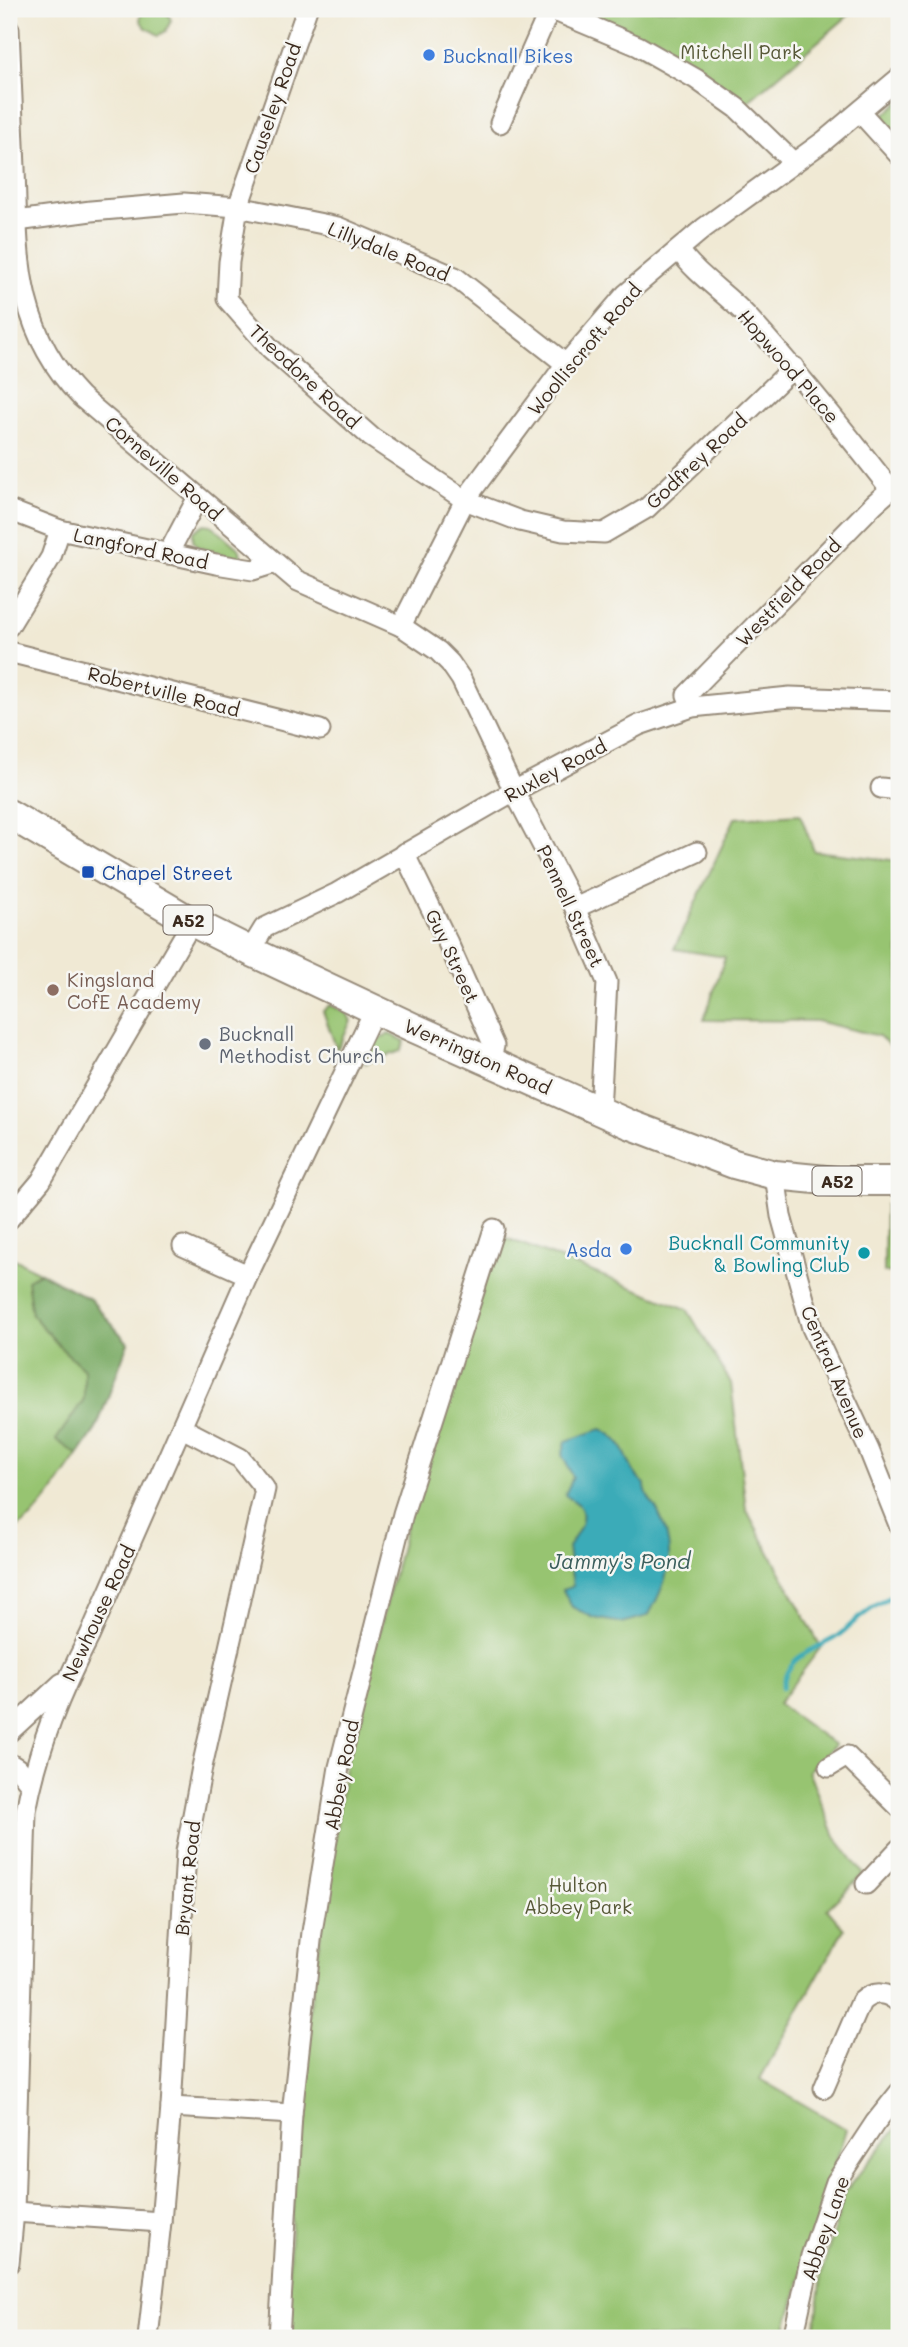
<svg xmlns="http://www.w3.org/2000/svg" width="908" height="2347" viewBox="0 0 908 2347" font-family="Mali,sans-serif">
<rect width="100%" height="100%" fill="#f6f6f2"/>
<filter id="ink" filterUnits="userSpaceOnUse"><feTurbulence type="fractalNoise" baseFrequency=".0143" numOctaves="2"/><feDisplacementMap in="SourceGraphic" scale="14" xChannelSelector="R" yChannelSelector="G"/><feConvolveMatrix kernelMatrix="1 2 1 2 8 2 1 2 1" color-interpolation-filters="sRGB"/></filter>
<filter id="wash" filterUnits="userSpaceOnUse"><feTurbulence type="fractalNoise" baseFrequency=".00686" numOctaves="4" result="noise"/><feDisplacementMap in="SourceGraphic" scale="28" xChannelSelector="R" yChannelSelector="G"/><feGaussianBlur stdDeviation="1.57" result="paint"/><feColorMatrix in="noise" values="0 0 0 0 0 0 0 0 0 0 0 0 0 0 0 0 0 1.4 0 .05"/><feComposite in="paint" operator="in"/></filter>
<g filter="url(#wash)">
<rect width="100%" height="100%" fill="#f0e9d4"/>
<g fill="#97c471" stroke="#697748" stroke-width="2">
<polygon points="142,9 166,10 171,20 166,31 159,35 145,27 140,20"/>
<polygon points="559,9 856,9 743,106"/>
<polygon points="899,101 899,137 882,117"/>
<polygon points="204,524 211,525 240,550 241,557 237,558 197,547 193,540 193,532"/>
<polygon points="800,814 814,851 899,861 899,1054 879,1036 816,1021 704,1020 725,957 674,949 735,818"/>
<polygon points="330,1005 347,1013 351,1021 337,1050 323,1011"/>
<polygon points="389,1034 405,1041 400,1051 366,1063 377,1039"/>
<polygon points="885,1205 899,1206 899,1273 884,1272"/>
<polygon points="499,1235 687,1309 731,1383 746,1509 821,1647 778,1704 835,1745 808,1771 835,1836 863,1874 827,1909 844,1929 760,2079 846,2129 783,2338 284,2338 303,2053 345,1767 408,1518"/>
<polygon points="9,1256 90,1299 128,1343 96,1429 50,1496 31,1518 14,1530 9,1541 9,1429 11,1426 9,1423"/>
<polygon points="899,2125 899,2338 814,2338 823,2268 846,2190"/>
</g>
<polygon fill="#79aa63" stroke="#5a6a40" stroke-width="2" points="40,1273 90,1299 128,1343 96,1429 78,1455 56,1440 84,1399 84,1369 62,1349 32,1315 27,1280"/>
<path fill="#3babb8" stroke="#3b6a6b" stroke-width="2" d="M601 1429C631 1442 623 1468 645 1484 644 1495 653 1502 658 1512 678 1552 669 1579 648 1616L622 1623 594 1618 572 1607 563 1590 573 1586 568 1547C575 1537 589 1519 579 1505 576 1502 569 1498 565 1495L573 1477 562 1455 566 1441Z"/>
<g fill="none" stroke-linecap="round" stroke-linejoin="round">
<path stroke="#3babb8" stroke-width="4.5" d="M782 1688C788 1655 808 1653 833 1639 844 1633 852 1622 863 1615 874 1606 887 1599 899 1591"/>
</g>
</g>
<g filter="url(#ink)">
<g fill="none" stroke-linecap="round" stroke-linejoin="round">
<defs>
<g id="minor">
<polyline points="307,9 238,207 229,262 227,299 270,348 371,437 465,500 520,521 563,531 604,533 647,508 794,367"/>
<path d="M9 29C11 76 13 122 15 168 18 257 15 329 81 397L296 580 401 626 438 651 450 663 461 679 514 791 575 908 607 982 600 1111"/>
<polyline points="860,112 899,155"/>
<polyline points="500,123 550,9 638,46 696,79 737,108 793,162"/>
<polyline points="17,221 91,211 184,203 238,207 338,227 455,277 566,364"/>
<path d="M679 250C697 276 726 293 748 317 798 372 845 431 891 490"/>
<polyline points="9,510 60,530 216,564 253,570 275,563"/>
<polyline points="168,554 198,497"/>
<polyline points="9,626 51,557 60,530"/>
<polyline points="401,626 465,500 566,364 626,294 704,228 824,141 899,78"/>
<polyline points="9,652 320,730"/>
<polyline points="692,707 687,695 874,504 899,482"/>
<polyline points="881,788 899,790"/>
<polyline points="404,853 448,943 494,1046 490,1062"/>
<polyline points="575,908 697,852"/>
<polyline points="250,951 264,928 337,893 514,791 639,725 692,707 790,697 899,701"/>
<polyline points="775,1175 781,1216 812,1328 869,1450 899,1525"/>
<polyline points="9,1219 41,1181 192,922"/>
<polyline points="183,1246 248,1275"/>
<polyline points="9,1732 62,1683"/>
<polyline points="9,1763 17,1768 31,1785"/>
<polyline points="829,1767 847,1756 899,1807"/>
<polyline points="866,1884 899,1849"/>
<path d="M824 2088 861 2002C874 1990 887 1992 899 2003"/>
<polyline points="171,2107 292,2114"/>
<polyline points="14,2212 161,2222"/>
<path d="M9 2263 14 2212 26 1811C38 1747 60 1693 90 1635L248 1275 375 1009"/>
<polyline points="148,2338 161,2222 171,2107 186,1852 202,1767 265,1489 240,1458 182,1428"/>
<polyline points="279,2338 292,2114 312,1932 339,1767 403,1514 494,1229"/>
<polyline points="793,2338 811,2256 836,2182 875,2123 899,2093"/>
</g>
<polyline id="highway" points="9,814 192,922 250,951 414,1028 629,1124 734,1164 775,1175 836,1181 899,1181"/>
</defs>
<use href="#minor" stroke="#968a79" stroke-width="23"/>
<use href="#highway" stroke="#968a79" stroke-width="32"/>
<use href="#minor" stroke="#fff" stroke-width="19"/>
<use href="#highway" stroke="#fff" stroke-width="28"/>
</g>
</g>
<g fill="#3f7fe0" stroke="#f6f6f2" stroke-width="2.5">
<circle cx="429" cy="55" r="7"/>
<circle cx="626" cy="1249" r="7"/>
</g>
<rect fill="#1a4fb4" stroke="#f6f6f2" stroke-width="2.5" x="81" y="865" width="14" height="14" rx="3.5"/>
<circle fill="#8d6e63" stroke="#f6f6f2" stroke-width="2.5" cx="53" cy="990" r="7"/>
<circle fill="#6b7280" stroke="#f6f6f2" stroke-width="2.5" cx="205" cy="1044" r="7"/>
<circle fill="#0f9aa8" stroke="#f6f6f2" stroke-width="2.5" cx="864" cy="1253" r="7"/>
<g text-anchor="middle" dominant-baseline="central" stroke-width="5" stroke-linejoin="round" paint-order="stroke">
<g fill="#f6f6f2" stroke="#73675e" stroke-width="2">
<rect x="163.5" y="905.5" width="49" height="29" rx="5"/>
<rect x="812.5" y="1166.5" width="49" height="29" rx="5"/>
</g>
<g font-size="18" font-weight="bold" fill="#3b2a1e">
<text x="188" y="920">A52</text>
<text x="837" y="1181">A52</text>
</g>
<g font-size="19" fill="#575837" stroke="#f6f6f2">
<text x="741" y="51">Mitchell Park</text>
<text x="578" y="1884">Hulton<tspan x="578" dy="22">Abbey Park</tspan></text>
</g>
<g font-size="19" fill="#366cbe" stroke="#f6f6f2" text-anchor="start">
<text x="443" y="55">Bucknall Bikes</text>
<text x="612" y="1249" text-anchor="end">Asda</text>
</g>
<g font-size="19" fill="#3b2a1e" stroke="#f6f6f2">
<text transform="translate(272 108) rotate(-71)">Causeley Road</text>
<text transform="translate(389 251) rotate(22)">Lillydale Road</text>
<text transform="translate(584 349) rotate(-50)">Woolliscroft Road</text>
<text transform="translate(789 366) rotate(49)">Hopwood Place</text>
<text transform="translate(305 376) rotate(43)">Theodore Road</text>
<text transform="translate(696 461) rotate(-43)">Godfrey Road</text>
<text transform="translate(164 468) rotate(41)">Corneville Road</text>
<text transform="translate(141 548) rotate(12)">Langford Road</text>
<text transform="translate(788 592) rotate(-46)">Westfield Road</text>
<text transform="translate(164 691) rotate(14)">Robertville Road</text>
<text transform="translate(555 770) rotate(-28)">Ruxley Road</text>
<text transform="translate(571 906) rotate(65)">Pennell Street</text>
<text transform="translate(453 956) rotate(65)">Guy Street</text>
<text transform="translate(478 1056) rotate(24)">Werrington Road</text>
<text transform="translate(835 1372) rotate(67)">Central Avenue</text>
<text transform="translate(98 1613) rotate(-65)">Newhouse Road</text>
<text transform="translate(341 1775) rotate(-79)">Abbey Road</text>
<text transform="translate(187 1878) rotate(-84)">Bryant Road</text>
<text transform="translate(825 2228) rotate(-71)">Abbey Lane</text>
</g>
<g font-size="19" fill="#164399" stroke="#f6f6f2" text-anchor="start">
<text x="102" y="872">Chapel Street</text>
</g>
<g font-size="19" fill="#785e54" stroke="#f6f6f2" text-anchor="start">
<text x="67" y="979">Kingsland<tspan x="67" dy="22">CofE Academy</tspan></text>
</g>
<g font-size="19" fill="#5b616d" stroke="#f6f6f2" text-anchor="start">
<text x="219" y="1033">Bucknall<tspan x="219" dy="22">Methodist Church</tspan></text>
</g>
<g font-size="19" fill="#0d838f" stroke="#f6f6f2" text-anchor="end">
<text x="850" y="1242">Bucknall Community<tspan x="850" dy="22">&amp; Bowling Club</tspan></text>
</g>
<g font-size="21" font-style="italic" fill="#3b5e5c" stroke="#f6f6f2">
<text x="620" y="1560">Jammy's Pond</text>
</g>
</g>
<rect width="908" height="2347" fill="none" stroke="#f6f6f2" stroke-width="35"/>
</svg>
